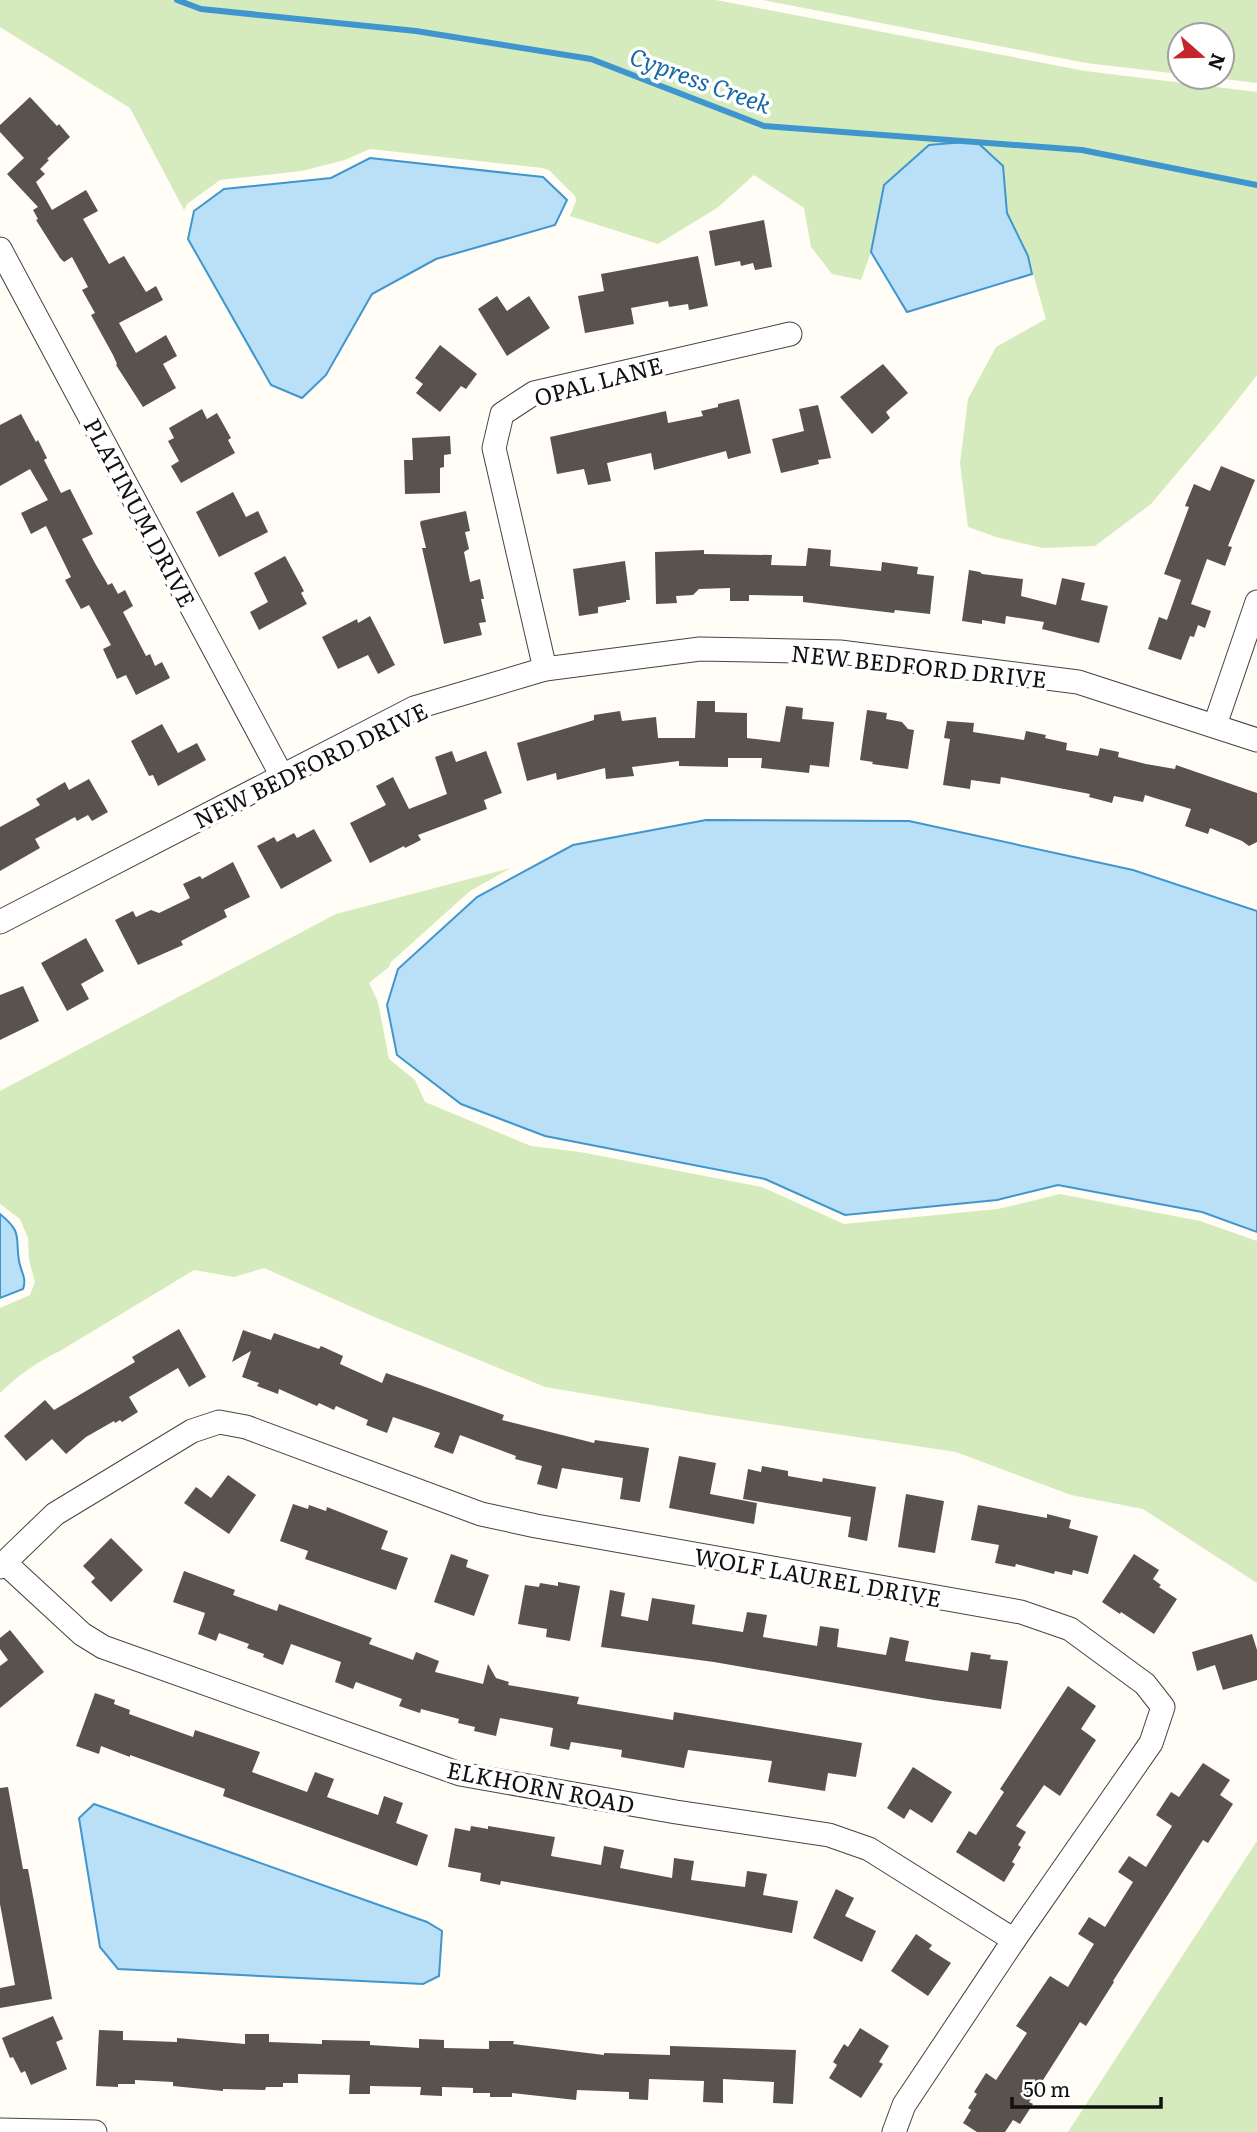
<svg xmlns="http://www.w3.org/2000/svg" width="1257" height="2132" viewBox="0 0 1257 2132" font-family="Literata,serif">
<rect width="100%" height="100%" fill="#fffdf5"/>
<g fill="#d5ebbd">
<polygon points="0,0 716,0 1085,71 1257,92 1257,375 1221,421 1151,504 1095,546 1043,548 996,537 968,527 960,463 968,399 996,347 1046,319 1028,256 1007,213 1003,166 871,252 861,280 832,274 811,247 804,208 754,175 717,208 658,244 570,216 576,201 575,196 550,171 543,168 370,149 345,160 302,171 220,180 187,204 184,210 130,108 0,27"/>
<polygon points="763,0 1257,0 1257,83 1208,77 1222,77 1222,35 1180,35 1180,74 1086,63"/>
<path d="M511 868 470 891 391 962 389 967 369 983 378 1002 389 1059 415 1080 425 1102 531 1146 580 1152 762 1187 844 1224 998 1209 1060 1194 1200 1221 1257 1241V1583L1143 1509 1071 1495 956 1452 711 1415 545 1387 372 1316 264 1268 234 1277 194 1270 60 1351C38 1361 17 1376 0 1393V1308L30 1295 35 1282 29 1260 28 1238 20 1219 0 1204V1091L336 914Z"/>
<polygon points="1257,1841 1257,2132 1068,2132"/>
</g>
<g fill="#b9e0f7" stroke="#3f96cf" stroke-width="2">
<polygon points="976,141 1003,166 1007,213 1028,256 1032,274 907,312 871,252 884,185 929,145"/>
<polygon points="370,158 543,177 567,200 555,225 436,259 372,294 326,375 302,398 271,385 188,239 194,211 224,189 331,178"/>
<polygon points="706,820 909,821 1133,870 1257,911 1257,1232 1202,1212 1058,1185 997,1200 845,1215 765,1179 545,1136 461,1104 397,1055 387,1005 398,969 477,897 573,845"/>
<path d="M0 1214C23 1233 15 1236 19 1261 21 1272 27 1278 23 1289L0 1298Z"/>
<polygon points="94,1804 427,1922 442,1931 439,1976 423,1984 118,1969 100,1947 79,1818"/>
</g>
<g fill="none" stroke-linecap="round" stroke-linejoin="round">
<polyline stroke="#3f96cf" stroke-width="6" points="177,0 201,9 416,31 591,59 764,126 1082,150 1257,185"/>
</g>
<g fill="#5a524d">
<polygon points="30,97 57,126 59,124 70,137 47,159 49,160 40,169 45,174 36,182 52,210 86,190 98,211 83,219 109,264 124,256 146,292 156,286 163,300 119,323 136,353 166,335 177,356 163,364 176,388 143,407 116,365 117,364 113,355 91,315 95,313 82,290 88,287 72,257 64,262 60,258 36,220 38,219 33,210 38,207 7,174 24,158 0,132 0,125"/>
<polygon points="764,220 772,267 755,270 753,263 741,266 740,261 715,266 709,231"/>
<polygon points="698,256 708,306 689,310 688,304 669,307 668,301 631,308 634,324 585,333 578,296 604,291 601,274"/>
<polygon points="497,296 507,311 529,296 550,328 507,356 478,309"/>
<polygon points="440,345 477,374 466,389 461,386 440,412 416,393 423,384 415,378"/>
<polygon points="883,364 908,393 886,412 890,418 872,434 840,397"/>
<polygon points="739,399 751,453 728,459 726,451 654,470 651,453 607,463 611,481 588,485 584,469 557,474 550,437 666,411 668,423 703,416 701,411 718,407 718,404"/>
<polygon points="818,405 831,458 818,460 819,464 781,473 772,439 804,431 799,409"/>
<polygon points="202,409 207,419 217,413 231,438 228,440 235,453 181,483 171,466 179,461 168,441 174,438 169,428"/>
<polygon points="21,414 36,442 38,440 47,458 44,460 61,493 70,489 93,534 82,539 96,565 108,585 112,583 118,594 125,590 133,606 123,612 146,656 150,654 155,666 162,662 170,678 136,695 126,675 117,679 103,649 111,645 89,605 81,609 65,580 71,577 46,526 31,534 21,513 48,500 30,469 0,486 0,425"/>
<polygon points="450,436 451,454 444,455 444,467 440,468 440,493 405,494 404,460 413,460 412,438"/>
<polygon points="1221,466 1255,480 1228,546 1232,547 1225,566 1207,559 1191,604 1211,611 1205,628 1198,625 1194,637 1190,636 1181,660 1148,649 1159,617 1167,620 1181,580 1164,574 1189,507 1185,506 1194,484 1210,491"/>
<polygon points="233,492 246,517 258,511 268,532 219,557 196,512"/>
<polygon points="466,511 470,531 465,532 469,549 464,552 470,582 480,579 484,599 481,599 486,622 479,623 482,635 444,644 422,548 426,548 420,523 421,521"/>
<polygon points="808,548 831,550 830,566 881,571 882,562 918,567 917,574 934,576 930,614 895,610 894,613 803,602 803,596 749,595 749,601 730,601 730,588 699,589 693,595 676,596 677,603 656,604 655,552 704,550 704,554 772,555 771,565 806,566"/>
<polygon points="285,556 304,591 301,593 307,604 259,630 250,612 268,602 254,573"/>
<polygon points="625,561 630,600 626,600 626,602 598,607 598,613 579,616 573,569"/>
<polygon points="969,570 980,572 982,574 1023,579 1021,596 1056,605 1062,578 1085,583 1081,600 1108,606 1099,643 1042,629 1044,622 1006,616 1005,624 982,620 982,624 962,621"/>
<polygon points="370,616 395,665 378,674 368,655 338,669 322,637 357,619 358,623"/>
<polygon points="697,701 715,701 715,712 747,713 747,738 780,742 786,706 803,708 802,719 834,722 829,767 810,765 809,773 761,768 762,758 728,758 728,767 679,766 679,761 632,767 634,776 606,779 605,768 557,780 556,773 527,781 517,743 594,720 594,715 620,711 622,721 656,717 658,738 695,738"/>
<polygon points="867,710 887,713 886,719 902,722 908,729 914,730 908,769 872,764 873,762 860,760"/>
<polygon points="947,721 974,723 973,732 1024,740 1026,731 1046,735 1045,738 1067,743 1066,750 1098,756 1100,748 1119,752 1118,757 1146,764 1175,769 1176,765 1257,793 1257,842 1249,846 1242,841 1210,828 1208,834 1185,826 1191,809 1145,795 1143,802 1114,796 1112,803 1089,797 1090,794 1001,777 1000,784 971,780 970,789 943,785 950,739 944,738"/>
<polygon points="162,724 178,753 197,743 206,760 158,786 153,775 149,776 131,741"/>
<polygon points="452,751 456,762 486,751 502,793 484,800 487,809 418,835 421,840 405,848 404,846 370,863 350,823 386,805 376,786 393,777 409,809 447,794 435,757"/>
<polygon points="89,779 108,812 92,821 88,815 77,821 75,817 35,839 40,848 0,871 0,827 40,805 36,799 65,782 69,790"/>
<polygon points="314,829 332,861 281,889 257,846 274,837 277,842 294,833 297,838"/>
<polygon points="233,862 250,897 224,910 227,917 181,941 183,945 138,965 115,920 133,911 136,917 151,910 159,913 190,898 183,884 200,876 202,879"/>
<polygon points="86,938 104,971 81,984 89,999 67,1011 41,963"/>
<polygon points="23,986 39,1021 0,1040 0,995"/>
<polygon points="179,1329 206,1377 189,1387 178,1368 129,1397 138,1412 122,1422 120,1420 115,1423 114,1421 86,1437 66,1454 52,1439 26,1461 4,1436 45,1400 54,1410 135,1362 132,1357"/>
<polygon points="243,1330 271,1340 274,1333 319,1349 321,1346 343,1356 340,1364 382,1383 386,1373 504,1415 502,1420 594,1443 595,1440 649,1448 640,1502 620,1499 623,1478 562,1468 557,1489 537,1484 542,1466 515,1459 516,1456 460,1435 453,1454 434,1447 440,1433 393,1417 387,1433 366,1425 368,1420 336,1406 334,1410 319,1403 317,1406 279,1389 278,1394 257,1386 259,1383 242,1377 251,1351 232,1362"/>
<polygon points="679,1456 716,1463 710,1494 757,1503 754,1524 669,1508"/>
<polygon points="762,1466 788,1471 788,1476 822,1482 823,1478 876,1487 867,1541 848,1537 851,1517 743,1499 748,1469 761,1472"/>
<polygon points="228,1475 256,1495 229,1534 184,1503 196,1487 211,1498"/>
<polygon points="906,1494 944,1501 935,1553 898,1547"/>
<polygon points="293,1504 308,1509 309,1505 326,1511 327,1507 388,1531 381,1549 408,1558 396,1590 305,1559 308,1551 280,1541"/>
<polygon points="978,1505 1047,1518 1047,1514 1071,1520 1069,1528 1098,1536 1088,1574 1073,1570 1072,1575 1055,1571 1054,1574 1016,1564 1015,1567 995,1563 999,1545 971,1540"/>
<polygon points="111,1538 143,1570 111,1602 91,1582 95,1578 83,1566"/>
<polygon points="451,1554 468,1560 466,1567 489,1575 474,1616 434,1602"/>
<polygon points="1134,1554 1159,1570 1153,1579 1161,1585 1159,1587 1177,1599 1154,1634 1121,1612 1120,1614 1102,1602"/>
<polygon points="184,1571 235,1590 233,1595 277,1611 279,1604 372,1638 369,1644 413,1660 416,1652 439,1661 435,1672 483,1684 488,1664 496,1678 509,1682 508,1685 579,1697 577,1704 673,1720 674,1712 862,1743 856,1777 828,1773 825,1791 768,1782 772,1761 688,1750 684,1768 621,1757 622,1750 571,1742 569,1750 550,1746 553,1728 500,1718 496,1736 474,1731 475,1727 458,1723 459,1719 421,1709 420,1713 399,1706 402,1699 356,1682 353,1689 335,1682 341,1662 291,1644 283,1665 263,1657 264,1654 247,1648 249,1644 219,1633 216,1641 198,1634 205,1613 173,1602"/>
<polygon points="558,1582 580,1586 570,1641 546,1637 547,1629 518,1624 525,1585 539,1587 540,1583 558,1586"/>
<polygon points="610,1590 625,1593 621,1616 648,1621 652,1598 695,1605 692,1624 743,1632 747,1612 767,1615 763,1637 817,1646 820,1626 839,1629 837,1647 886,1655 890,1637 909,1641 905,1661 968,1671 971,1652 991,1655 990,1659 1008,1661 1001,1709 934,1700 714,1662 601,1647"/>
<polygon points="10,1630 44,1672 0,1708 0,1666 8,1660 0,1649 0,1638"/>
<polygon points="1252,1634 1257,1650 1257,1680 1223,1690 1215,1665 1197,1671 1192,1652"/>
<polygon points="1068,1686 1096,1706 1081,1729 1096,1740 1060,1796 1044,1785 1016,1826 1026,1832 1018,1845 1021,1847 1012,1862 1015,1864 1004,1882 956,1852 969,1831 976,1835 1004,1792 1000,1789"/>
<polygon points="95,1693 115,1700 114,1704 130,1710 129,1714 168,1728 193,1737 195,1730 260,1752 252,1772 307,1792 315,1772 334,1779 327,1797 378,1815 384,1796 403,1803 396,1823 428,1835 417,1866 223,1796 225,1789 130,1755 130,1757 101,1746 99,1754 76,1746"/>
<polygon points="1203,1763 1230,1780 1220,1795 1233,1804 1208,1843 1203,1840 1113,1981 1114,1982 1086,2026 1080,2022 1029,2102 1033,2104 1020,2124 1013,2120 1005,2132 977,2132 963,2123 971,2110 968,2108 977,2094 974,2092 986,2073 996,2080 1027,2033 1016,2026 1050,1976 1068,1987 1094,1944 1078,1934 1089,1917 1105,1927 1133,1882 1118,1872 1129,1856 1146,1867 1172,1826 1156,1815 1171,1792 1179,1797"/>
<polygon points="913,1767 952,1792 932,1823 910,1809 904,1819 887,1808"/>
<polygon points="8,1787 23,1869 28,1869 52,1999 0,2008 0,1988 15,1985 0,1904 0,1788"/>
<polygon points="471,1826 488,1829 488,1826 555,1837 551,1856 601,1865 604,1846 624,1850 620,1868 672,1878 674,1858 694,1861 691,1880 745,1887 747,1871 767,1874 763,1895 798,1901 792,1933 501,1881 500,1885 480,1881 481,1873 448,1867 455,1828 470,1831"/>
<polygon points="836,1889 854,1898 845,1916 876,1931 862,1962 813,1938"/>
<polygon points="916,1934 932,1945 929,1949 951,1963 928,1996 891,1971"/>
<polygon points="53,2016 63,2039 56,2042 67,2069 31,2085 25,2071 21,2073 13,2057 10,2058 2,2038"/>
<polygon points="860,2028 889,2046 879,2062 883,2064 861,2098 829,2078 837,2065 833,2062 844,2044 848,2047"/>
<polygon points="99,2030 123,2031 123,2040 177,2042 177,2038 245,2044 245,2034 269,2034 269,2042 322,2044 322,2040 370,2041 370,2045 419,2048 419,2039 444,2040 444,2048 489,2049 489,2041 514,2041 513,2044 604,2055 604,2053 670,2055 670,2046 796,2050 793,2104 773,2103 774,2082 723,2079 723,2103 703,2102 704,2081 649,2079 648,2100 629,2099 629,2092 577,2090 576,2100 512,2093 512,2097 490,2097 490,2093 473,2093 473,2088 442,2087 442,2096 420,2095 421,2087 370,2086 370,2094 349,2094 350,2075 298,2074 298,2083 283,2083 283,2087 266,2087 265,2090 223,2089 223,2091 173,2086 173,2082 135,2080 135,2084 118,2084 118,2087 96,2086"/>
</g>
<g fill="none" stroke-linecap="round" stroke-linejoin="round">
<defs>
<g id="minor">
<polyline points="0,249 282,776"/>
<polyline points="545,669 494,448 502,414 534,393 790,334"/>
<polyline points="1215,725 1257,602"/>
<polyline points="0,922 414,708 545,669 700,649 840,652 1078,682 1257,740"/>
<polyline points="5,1563 82,1634 103,1647 460,1774 676,1812 829,1835 869,1849 1014,1940"/>
<polyline points="0,1567 55,1514 192,1431 219,1422 246,1427 481,1514 536,1526 1021,1612 1070,1629 1145,1684 1163,1707 1151,1743 1014,1940 904,2105 894,2132"/>
<polyline points="0,2130 95,2132"/>
</g>
</defs>
<use href="#minor" stroke="#444" stroke-width="25"/>
<use href="#minor" stroke="#fff" stroke-width="23"/>
</g>
<g text-anchor="middle" dominant-baseline="central" stroke-width="7" stroke-linejoin="round" paint-order="stroke">
<g font-size="23" fill="#111" stroke="#fff">
<text transform="translate(598 380) rotate(-15)">OPAL LANE</text>
<text transform="translate(141 512) rotate(62)">PLATINUM DRIVE</text>
<text transform="translate(919 665) rotate(6)">NEW BEDFORD DRIVE</text>
<text transform="translate(310 764) rotate(-26)">NEW BEDFORD DRIVE</text>
<text transform="translate(818 1576) rotate(10)">WOLF LAUREL DRIVE</text>
<text transform="translate(541 1786) rotate(11)">ELKHORN ROAD</text>
</g>
<g font-size="24" font-style="italic" fill="#1768a6" stroke="#fff">
<text transform="translate(701 79) rotate(20)">Cypress Creek</text>
</g>
</g>
<g transform="translate(1201 56) rotate(110)"><circle r="33" fill="#ffffff" stroke="#a0a0a0" stroke-width="2"/>
<path d="M0-5L12 26L0 18L-12 26Z" fill="#c4262e"/>
<text y="-10" font-size="19" font-weight="bold" text-anchor="middle" fill="#111111">N</text>
</g>
<path d="M1012 2097v10h149v-10" fill="none" stroke="#111111" stroke-width="3.5"/>
<text x="1023" y="2097" font-size="21" fill="#111111" stroke="#ffffff" stroke-width="5" paint-order="stroke">50 m</text>
</svg>
